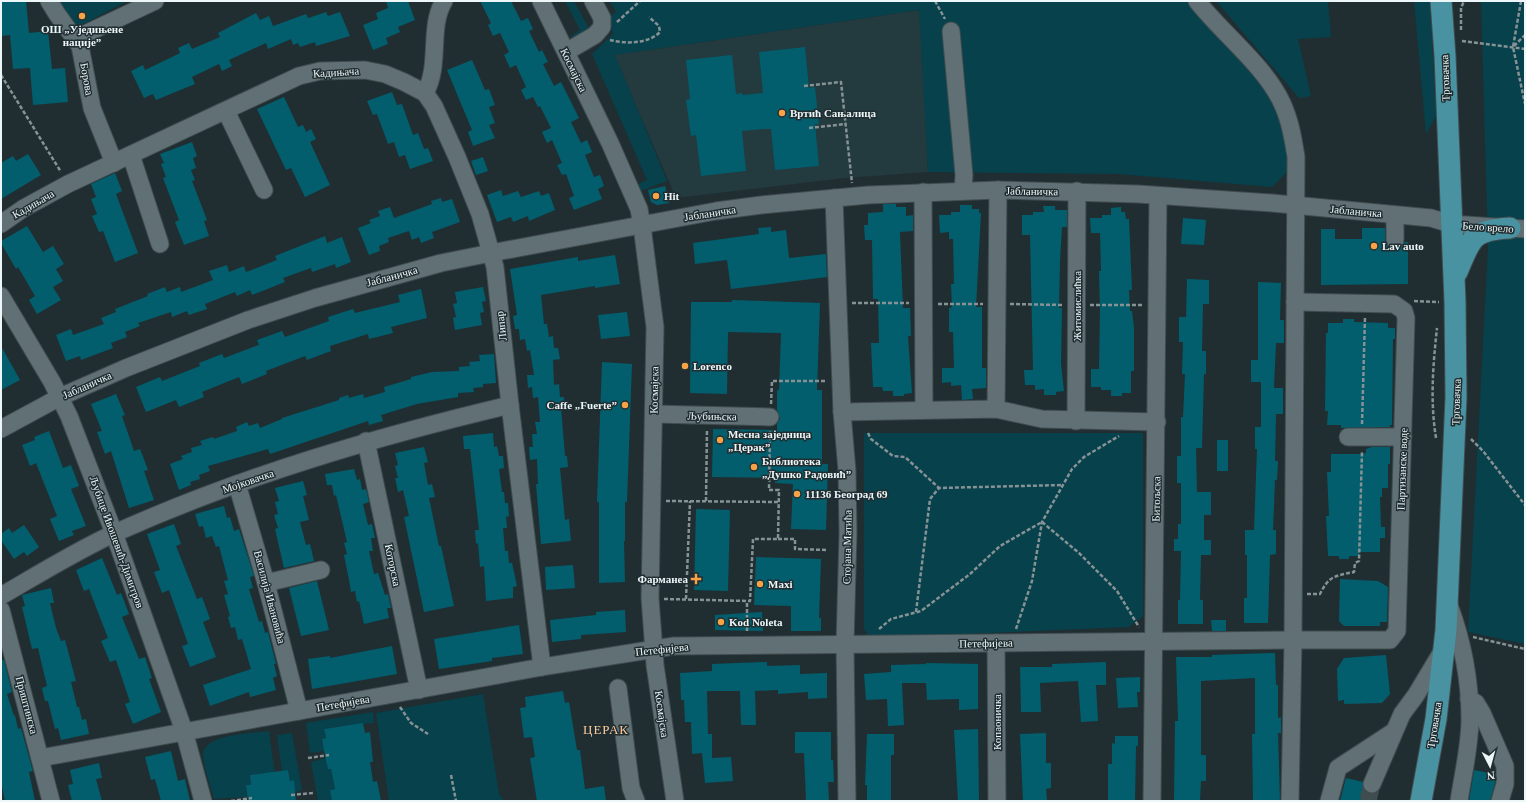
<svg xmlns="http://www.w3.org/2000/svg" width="1526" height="802" viewBox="0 0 1526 802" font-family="Georgia,serif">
<rect width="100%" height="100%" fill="#202e32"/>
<polygon fill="#233a3f" points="920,10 928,172 845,178 676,198 614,55"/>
<g fill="#06414c">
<polygon points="57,1 127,1 78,27 62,11"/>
<polygon points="565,1 574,1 588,27 592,25 590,31 574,39 571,36 580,30"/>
<polygon points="610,1 1189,1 1216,36 1253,70 1277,106 1288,140 1287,172 1272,187 1119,174 928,172 919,10 615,55 667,181 641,191 638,184 647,180 592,54 613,34 608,17 616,12"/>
<polygon points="1216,1 1328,1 1331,37 1298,39 1311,96 1299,98"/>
<polygon points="1414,1 1430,1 1436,116 1426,134"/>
<polygon points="1481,1 1525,1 1525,644 1468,632 1488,247"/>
<polygon points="864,433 1143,433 1143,616 1129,627 870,638 864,629"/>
<polygon points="483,694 499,794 504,801 389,801 376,713"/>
<polygon points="373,712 374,723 350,725 341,734 340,726 324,729 326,738 322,739 324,751 310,753 306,723"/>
<path d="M269 731 276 782 265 783 264 773 250 775 251 785H246L247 797 214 799C211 788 203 764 203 754 204 734 254 733 269 731Z"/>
<polygon points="292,733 302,790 295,792 293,780 290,781 288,770 282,771 277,735"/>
<polygon points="326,758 328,769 331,769 335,789 330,790 332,801 318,801 311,762"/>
</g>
<g fill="#025e6d">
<polygon points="1,1 26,1 29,33 48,31 52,69 65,68 68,102 33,105 30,68 13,69 10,35 1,36"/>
<polygon points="386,1 408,1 415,20 398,27 400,32 386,38 388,44 373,50 363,25 378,19 376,13 388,8"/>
<polygon points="480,1 511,1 521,21 528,18 533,29 529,31 539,52 542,50 548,62 543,64 554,86 561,82 579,118 571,122 581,143 587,140 592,152 585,155 594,177 600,175 604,186 598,189 602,199 574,210 569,198 574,196 566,174 562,175 557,165 562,163 552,140 547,143 542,132 551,128 540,106 538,107 533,97 526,100 521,90 526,87 516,65 510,68 504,55 509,52 500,33 493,36 488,25 491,23"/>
<polygon points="326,12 328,16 340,12 350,36 316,46 315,42 300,47 298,43 293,45 291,39 268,49 266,43 229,60 232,66 222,71 219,64 192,77 195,84 156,100 153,94 144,98 131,71 143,65 145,70 170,58 180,53 178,48 189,43 192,49 220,37 218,33 256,13 260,20 269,16 273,26 306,14 308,18"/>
<polygon points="805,47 809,88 815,87 819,124 815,124 819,166 775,170 771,129 762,129 742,131 746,171 701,176 696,135 691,136 686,100 690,99 686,60 732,55 736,94 742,93 743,95 763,93 759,52"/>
<polygon points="472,60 485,90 489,89 495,105 489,107 495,123 489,125 495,138 473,146 468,132 472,130 447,70"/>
<polygon points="392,92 397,105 402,104 413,135 418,133 424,149 428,148 433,161 410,169 405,155 399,157 394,142 388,144 377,114 373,115 367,101"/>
<polygon points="284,97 298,127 303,125 306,132 311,129 316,139 310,142 330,185 305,197 291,168 286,170 257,109"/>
<polygon points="192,142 197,156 193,158 196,168 191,170 195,180 192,181 207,220 204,221 209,236 184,245 175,222 179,220 163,178 166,177 161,164 164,163 160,154"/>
<polygon points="28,154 41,175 1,199 1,163 13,156 16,161"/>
<polygon points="483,157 488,171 476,175 471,161"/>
<polygon points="115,173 122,191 116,194 138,253 115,262 103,231 99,232 92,216 97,214 91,199 96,197 91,184"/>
<polygon points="665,186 669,203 657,205 651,202 648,190"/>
<polygon points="501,190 503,196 518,191 521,197 539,191 541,196 549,193 555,210 529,221 528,216 513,222 511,217 497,222 487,195"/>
<polygon points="441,198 442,202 452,199 460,222 432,232 434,238 421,243 419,237 412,240 409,231 388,238 389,242 379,246 380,251 369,255 358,228 371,223 369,220 380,216 378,211 390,207 394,218 432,204 431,201"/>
<polygon points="883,204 896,204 896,207 906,207 906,216 913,215 913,231 900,232 903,308 910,308 911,336 908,336 912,393 904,394 904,396 893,396 893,391 883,391 882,387 873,387 871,343 879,343 878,299 873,299 872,240 865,240 864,225 868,225 868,213 883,212"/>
<polygon points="960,205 972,205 972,209 979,209 979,213 981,213 976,307 982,307 982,368 986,368 986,388 972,389 973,399 962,400 961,385 951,386 951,382 942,383 942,368 954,368 953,332 949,332 949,308 952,307 951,284 954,284 953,239 949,239 949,232 940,233 939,215 951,215 951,212 960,212"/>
<polygon points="1043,206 1055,206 1055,210 1067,210 1067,227 1062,227 1060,261 1059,308 1062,308 1061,364 1064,391 1056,392 1056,395 1044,395 1044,389 1035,390 1035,385 1025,385 1024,370 1033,370 1030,235 1022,235 1022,215 1033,215 1033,212 1044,212"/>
<polygon points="1121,207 1121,212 1125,212 1126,219 1129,219 1132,290 1129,290 1130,311 1132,311 1134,328 1134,371 1131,371 1131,393 1122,393 1122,396 1111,396 1111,390 1101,390 1101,387 1091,387 1091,369 1099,369 1100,310 1099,271 1101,271 1100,233 1091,233 1090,218 1102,218 1102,215 1111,215 1111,208"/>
<polygon points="1183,218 1206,220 1204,245 1181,244"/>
<polygon points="27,226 43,252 53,246 64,264 56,269 63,281 53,287 61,300 37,314 29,300 35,296 18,267 16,269 1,243 1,241"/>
<polygon points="771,227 771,232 786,230 789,258 826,254 827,277 731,289 727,260 695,264 693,243 759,234 758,228"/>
<polygon points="1362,228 1385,228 1385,242 1390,249 1400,249 1404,242 1408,242 1408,284 1321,285 1321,229 1335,229 1335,239 1362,239"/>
<polygon points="325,236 327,243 342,237 351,262 336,268 335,264 312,272 311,268 283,278 285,282 252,295 250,290 237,296 235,292 205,304 207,309 189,315 187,311 172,317 171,312 138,323 140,326 125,332 127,337 111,343 113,348 81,360 80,356 66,361 56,335 71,329 73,335 104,324 101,318 116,312 115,309 148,296 147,294 165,287 167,292 180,287 181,292 213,280 209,271 227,265 229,272 244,266 246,272 277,260 275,256"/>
<polygon points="615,255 620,284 595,288 595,286 541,295 544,324 547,324 549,337 553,336 554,348 558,348 560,359 553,360 554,385 559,384 560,397 564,397 565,407 561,407 565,456 567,456 568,467 560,468 565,520 569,519 571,541 541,544 536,484 538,484 537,459 530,460 529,447 533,447 532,434 537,434 535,422 540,422 538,397 533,398 532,387 528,388 527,375 534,375 530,350 527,351 525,339 520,340 519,329 515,329 513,316 517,315 510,269 578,257 578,261"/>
<polygon points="1187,279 1209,280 1209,304 1203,304 1202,351 1206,351 1206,374 1204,374 1202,448 1196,448 1197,492 1211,492 1211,515 1204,515 1204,540 1211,540 1211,555 1201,555 1200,600 1203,600 1203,624 1178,624 1178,600 1180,600 1181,551 1174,551 1174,539 1178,539 1178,524 1181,524 1181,483 1177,483 1177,456 1181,456 1181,417 1183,417 1185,374 1182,374 1183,342 1179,342 1179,317 1186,317"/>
<polygon points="1258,282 1281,283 1280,320 1284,320 1284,343 1276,343 1274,388 1283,388 1283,414 1276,414 1275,461 1278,461 1277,480 1275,480 1273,530 1276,530 1276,554 1270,555 1268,623 1244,623 1244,598 1247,598 1247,555 1245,555 1245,530 1254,530 1257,449 1255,449 1255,427 1261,427 1261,382 1251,382 1251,360 1258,360"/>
<polygon points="483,287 486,301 482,302 484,312 480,313 482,325 455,330 453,318 456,317 453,304 457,303 455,292"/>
<polygon points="421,289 427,318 391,327 393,333 369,339 368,334 330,346 331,351 307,360 305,356 266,371 267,374 242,384 239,377 202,392 204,397 179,407 176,400 146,412 136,387 160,377 162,381 200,366 199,363 222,354 224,358 259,345 257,340 282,331 285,337 329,321 328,317 353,309 355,313 400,302 398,295"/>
<polygon points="732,300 820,303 817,390 822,390 822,464 828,464 826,530 791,529 793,484 775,483 775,478 712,477 713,429 777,430 777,424 780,418 777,410 777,390 779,390 781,333 728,332 727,394 690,393 691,302 732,302"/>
<polygon points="627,312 630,336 601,339 598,315"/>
<polygon points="1343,319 1354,319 1354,322 1388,323 1388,328 1395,328 1395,339 1393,339 1392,425 1390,425 1390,427 1341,428 1341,425 1327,425 1328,411 1325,411 1326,333 1328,333 1328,323 1343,323"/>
<polygon points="1,346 20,380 1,390"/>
<polygon points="494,354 496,383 483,384 483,387 473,388 474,392 458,393 458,397 417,404 381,415 383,421 369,425 368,421 270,454 268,449 208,466 210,471 199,475 200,479 190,482 191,485 179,490 170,464 183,459 181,456 192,452 191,448 202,445 200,441 213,437 214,439 237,431 236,427 247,422 249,426 258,423 260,428 282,419 282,418 339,400 339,398 348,395 349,398 363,394 364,398 385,392 384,387 411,379 411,377 432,372 459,371 459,367 470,366 469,362 480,361 479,355"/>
<polygon points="602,362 632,364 627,502 625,502 625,541 624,541 625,582 599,583 599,502 597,502"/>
<polygon points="116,394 125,415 122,416 134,451 140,449 148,470 144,471 154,500 129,508 111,451 105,454 97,432 102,431 91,404"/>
<polygon points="49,431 63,468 71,465 79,486 71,489 86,526 72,531 74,535 59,541 50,519 57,516 36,463 30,466 22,445 35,440 34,437"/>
<polygon points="493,433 494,447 497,446 499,456 503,456 504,468 499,469 502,492 504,492 505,503 508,503 509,516 506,517 507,528 503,528 505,551 508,551 509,563 512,563 517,586 513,587 513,598 486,601 484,566 480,567 478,543 476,544 475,530 479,530 470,449 464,449 463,436"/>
<rect x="1217" y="440" width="11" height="31"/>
<polygon points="424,447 428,462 424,463 428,485 432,484 435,497 429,498 439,546 441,546 454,606 424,612 404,517 409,516 403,490 398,492 395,478 398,478 395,466 398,465 395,453"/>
<polygon points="1372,447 1390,447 1390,464 1388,464 1388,488 1382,488 1382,497 1380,497 1381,527 1385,527 1385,538 1380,538 1380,552 1359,552 1359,556 1349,556 1349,559 1339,559 1339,556 1328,556 1326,516 1329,516 1327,472 1331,472 1331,454 1360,454 1366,453 1366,449"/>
<polygon points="354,469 357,480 360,479 362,490 366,489 369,502 363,504 368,525 372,524 375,538 371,538 373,551 369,551 374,574 378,573 385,595 388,594 391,608 387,608 389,618 364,624 359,601 357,602 355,591 351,592 349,580 344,555 347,554 344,543 347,542 336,495 334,496 332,485 327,485 325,474"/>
<polygon points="303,481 307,495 303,496 309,520 300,522 306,545 310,544 314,561 284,568 275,529 278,528 274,515 278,514 275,502 279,501 275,488"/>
<polygon points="224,506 227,518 230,517 234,531 239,529 254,576 250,577 253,588 249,589 259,622 262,621 265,633 268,632 276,664 274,664 277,676 273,678 276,690 250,697 249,692 210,706 203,685 251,669 242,639 238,640 235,627 231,628 228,617 230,616 224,595 228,594 224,581 228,580 219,546 216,547 212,536 206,538 203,526 199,527 195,514"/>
<polygon points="696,509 730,510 728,591 694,590"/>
<polygon points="174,524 181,544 176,546 197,599 202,597 210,619 203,622 216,657 190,667 182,646 188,644 169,590 162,593 154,572 160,570 147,534"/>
<polygon points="24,525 39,547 27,556 24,552 14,559 1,540 1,534 9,528 12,533"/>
<polygon points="756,557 821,559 819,618 821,618 821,631 791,631 791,606 754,605"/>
<polygon points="102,558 117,595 121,593 129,614 122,617 139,659 145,657 152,678 149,679 161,712 133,724 125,704 130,702 116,660 110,662 101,641 108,638 89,589 84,591 76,570"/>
<polygon points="573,565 575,588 546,590 545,567"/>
<polygon points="1340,579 1378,581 1388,587 1387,622 1380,622 1380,626 1344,626 1339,621"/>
<polygon points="317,581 329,630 301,636 289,588"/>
<polygon points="51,588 54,603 50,603 56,628 61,641 65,640 76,681 71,682 77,707 79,707 82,720 86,719 89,734 61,740 58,728 55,729 48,701 45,701 42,688 47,686 38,648 32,649 22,607 25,606 22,595"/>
<polygon points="625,610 626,632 581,635 581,639 552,642 550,620 596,615 596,612"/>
<polygon points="762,612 763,631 715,630 715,615"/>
<polygon points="1211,620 1226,620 1226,631 1212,631"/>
<polygon points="519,625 523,654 492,658 492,661 439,669 434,639"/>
<polygon points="392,646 397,674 312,689 308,659 330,656 330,658"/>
<polygon points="1275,653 1276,685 1278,685 1278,718 1281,717 1281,733 1278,733 1280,801 1253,801 1252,734 1255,734 1255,678 1201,681 1201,755 1206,755 1206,781 1201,781 1200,801 1174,801 1175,721 1178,721 1176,657 1212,657 1212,655"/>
<polygon points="1386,655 1390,694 1382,703 1344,704 1344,700 1338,701 1337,669 1344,658"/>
<polygon points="1,660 4,660 12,692 7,694 14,716 15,715 18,729 21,728 32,768 33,771 29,772 35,801 5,801 1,782"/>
<polygon points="767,662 767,666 800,665 800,674 827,673 827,698 808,699 808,692 778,694 778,690 755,691 756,725 741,725 740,691 707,691 708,734 712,734 712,758 731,757 733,781 705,783 702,753 692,754 691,722 685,722 684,700 681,700 680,673 712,671 712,664"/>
<polygon points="1106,662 1106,685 1096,685 1098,721 1081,722 1078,681 1040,683 1041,712 1021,712 1020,667 1052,667 1052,664"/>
<polygon points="926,663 978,664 978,709 959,710 959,699 927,700 926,683 902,683 904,725 888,726 887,699 866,700 864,674 891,672 891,665 926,664"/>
<polygon points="1140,677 1140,692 1137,692 1138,707 1118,708 1116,678"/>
<polygon points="563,691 565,703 569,702 577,750 580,750 585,789 604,786 606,801 537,801 530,758 535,757 532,737 524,738 520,708 526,707 525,697"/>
<polygon points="363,723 365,733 370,732 373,762 370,762 373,782 377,781 381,801 332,801 330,790 335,789 331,769 328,769 324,751 322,739 326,738 324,729"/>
<polygon points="978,729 979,801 958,801 954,730"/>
<polygon points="795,732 831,732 831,760 833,760 834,782 828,782 829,801 806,801 804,753 795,753"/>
<polygon points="1046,733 1046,763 1051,763 1051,788 1046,789 1047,801 1023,801 1020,734"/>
<polygon points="867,734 894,734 894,755 891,755 891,801 867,801 867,785 865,785"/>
<polygon points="1115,736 1138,736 1138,746 1136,746 1135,801 1108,801 1108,764 1112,764 1112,743 1115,744"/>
<polygon points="171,751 178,781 185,779 190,801 161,801 155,779 151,780 145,757"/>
<polygon points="99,763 102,778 96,779 102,801 72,801 68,785 73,784 70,770"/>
<polygon points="288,770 290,781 294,780 296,801 248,801 246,785 251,785 250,775"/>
<polygon points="1474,770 1495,774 1495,783 1490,801 1469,801"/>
<polygon points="1346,778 1363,782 1364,790 1373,794 1371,801 1340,801"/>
</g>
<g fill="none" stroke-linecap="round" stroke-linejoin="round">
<polyline stroke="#3f4c50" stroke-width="17" stroke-dasharray="17 8" stroke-linecap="butt" points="1368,801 1372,784"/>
<defs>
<g id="minor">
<polyline points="49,1 57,14 80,46 92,108 114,163"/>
<polyline points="541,1 610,143 639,209 642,226 655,327 650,598 655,665 675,801"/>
<path d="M1197 1C1223 34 1265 66 1282 103 1290 120 1293 138 1296 157L1293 640 1290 801"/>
<polyline points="951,31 964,175 963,191"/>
<polyline points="83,35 155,1"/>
<polyline points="566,52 595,35 602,27 602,18 593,1"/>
<path d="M425 93C441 65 428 27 444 1"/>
<polyline points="226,111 264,190"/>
<polyline points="131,155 160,244"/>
<polyline points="923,192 924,410"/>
<polyline points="834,198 842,412 847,471 848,533 845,644 847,801"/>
<polyline points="1395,215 1395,240"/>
<polyline points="1,224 24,208 68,184 299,76 320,71 365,70 385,74 404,82 425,93 434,106 457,157 480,214 495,267 510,405 542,667"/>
<polyline points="1,296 52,382 69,416 114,533 184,731 203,801"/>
<polyline points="996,409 998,190"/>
<polyline points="842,412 996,409 1042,419 1157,422"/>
<polyline points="654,414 770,417"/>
<polyline points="1076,421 1077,191"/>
<polyline points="1,429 60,397 126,368 248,320 315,298 441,263 491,253 716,211 761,205 868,195 998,190 1138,194 1272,203 1431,218 1451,224 1525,229"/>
<polyline points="1348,437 1403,437"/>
<polyline points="366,441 419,690"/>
<polyline points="237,484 266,583 299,711"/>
<polyline points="266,583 321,570"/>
<path d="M1 596C39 574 76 551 115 533 242 476 375 437 510 405"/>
<path d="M1449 605C1462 640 1470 680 1470 719 1470 746 1463 774 1459 801"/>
<polyline points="1,610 51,801"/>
<polyline points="996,643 997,801"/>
<polyline points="618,688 631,788 636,801"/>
<polyline points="1469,699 1476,703 1482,713 1505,766 1505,784 1500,801"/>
<polyline points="40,758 542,667 674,646 1293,640 1390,640 1397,631 1406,318 1404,311 1394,304 1295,302"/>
<polyline points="1372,784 1402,714 1416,695 1443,650"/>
<polyline points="1152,801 1158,196"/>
<polyline points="1329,801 1338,768 1393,732"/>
</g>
<g id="major">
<path d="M1457 272C1471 240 1470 230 1510 228"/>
<polyline points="1421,801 1436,719 1446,630 1456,397 1455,302 1445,56 1441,1"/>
</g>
</defs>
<use href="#minor" stroke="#404c4f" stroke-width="19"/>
<use href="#major" stroke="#404c4f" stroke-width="23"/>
<g stroke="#879295" stroke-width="2.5" stroke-dasharray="4 2" stroke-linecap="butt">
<polyline points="935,1 945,19"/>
<polyline points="1521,1 1513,47 1525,104"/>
<polyline points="617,22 640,1"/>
<polyline points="1461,30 1461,8 1464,1"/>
<path d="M610 40C626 44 648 44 660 32L659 26 649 17"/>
<polyline points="1462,41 1525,49"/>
<polyline points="1514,46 1525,35"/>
<polyline points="1,75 61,172"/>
<polyline points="804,86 841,82 852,183"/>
<polyline points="809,128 846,124"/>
<polyline points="1414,301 1439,302"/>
<polyline points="852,303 909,303"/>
<polyline points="938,304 983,304"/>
<polyline points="1010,304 1063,305"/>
<polyline points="1090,305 1143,305"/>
<polyline points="771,404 772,381 827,381"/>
<polyline points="1362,424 1365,317"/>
<polyline points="868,433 871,439 893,456 905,457 939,488"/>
<path d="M1436 438C1430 401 1433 365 1437 328"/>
<polyline points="1471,439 1483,451 1525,505"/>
<polyline points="666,501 779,502"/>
<polyline points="706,501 707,429"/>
<polyline points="1042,522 1079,553 1117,591 1139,627"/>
<polyline points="778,539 795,539 795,549 826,550"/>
<path d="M1307 594H1320C1329 576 1334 576 1354 572L1355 563 1359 561 1362 451"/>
<polyline points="664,599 750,601 753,539 778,539 779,490 769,490 770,431"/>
<polyline points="686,599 690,501"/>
<polyline points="916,612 930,499 939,488 1063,485"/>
<polyline points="879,629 891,619 921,611 970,574 1000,546 1042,522"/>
<polyline points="1016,629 1032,581 1042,522 1072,469 1084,457 1119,436"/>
<polyline points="747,631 747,601"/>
<polyline points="1473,637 1525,649"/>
<polyline points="400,707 411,723 428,734"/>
<polyline points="308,758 329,755"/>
<polyline points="451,775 456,801"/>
<polyline points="291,795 313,793"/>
<polyline points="231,801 252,798"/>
</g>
<use href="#minor" stroke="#607074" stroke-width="17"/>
<use href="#major" stroke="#4892a2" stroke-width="21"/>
</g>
<g fill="#f6a247" stroke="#202e32" stroke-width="1.5">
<circle cx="82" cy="16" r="4"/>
<circle cx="782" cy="113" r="4"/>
<circle cx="656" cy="196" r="4"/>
<circle cx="1374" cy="246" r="4"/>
<circle cx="685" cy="366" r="4"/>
<circle cx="625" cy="405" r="4"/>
<circle cx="720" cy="440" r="4"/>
<circle cx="754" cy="467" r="4"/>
<circle cx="797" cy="494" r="4"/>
<path d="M694 573h4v4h4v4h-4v4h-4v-4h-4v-4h4z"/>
<circle cx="760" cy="584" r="4"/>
<circle cx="721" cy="622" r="4"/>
</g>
<g text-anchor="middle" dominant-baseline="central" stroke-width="3" stroke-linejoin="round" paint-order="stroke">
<g font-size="11" font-weight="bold" fill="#edf6f8" stroke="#202e32" text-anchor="start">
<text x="82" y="29" text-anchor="middle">ОШ „Уједињене<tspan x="82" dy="13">нације”</tspan></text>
<text x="790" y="113">Вртић Сањалица</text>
<text x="664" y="196">Hit</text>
<text x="1382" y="246">Lav auto</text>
<text x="693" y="366">Lorenco</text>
<text x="617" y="405" text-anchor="end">Caffe „Fuerte”</text>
<text x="728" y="434">Месна заједница<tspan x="728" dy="13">„Церак”</tspan></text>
<text x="762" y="461">Библиотека<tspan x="762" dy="13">„Душко Радовић”</tspan></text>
<text x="805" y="494">11136 Београд 69</text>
<text x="688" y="579" text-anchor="end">Фарманеа</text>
<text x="768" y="584">Maxi</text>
<text x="729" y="622">Kod Noleta</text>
</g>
<g font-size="11" fill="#edf6f8" stroke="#202e32">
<text transform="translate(574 70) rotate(64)">Космајска</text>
<text transform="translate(336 72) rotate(-4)">Кадињача</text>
<text transform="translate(1445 78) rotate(-92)">Трговачка</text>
<text transform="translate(87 79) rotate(80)">Борова</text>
<text transform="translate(1032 191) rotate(1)">Јабланичка</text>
<text transform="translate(33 204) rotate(-30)">Кадињача</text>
<text transform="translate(1356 211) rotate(5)">Јабланичка</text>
<text transform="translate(710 213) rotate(-9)">Јабланичка</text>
<text transform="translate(1488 227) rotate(4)">Бело врело</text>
<text transform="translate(392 276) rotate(-15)">Јабланичка</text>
<text transform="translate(1077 306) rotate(-90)">Житомислићка</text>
<text transform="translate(501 326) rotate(-97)">Липар</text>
<text transform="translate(87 385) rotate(-24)">Јабланичка</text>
<text transform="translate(654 390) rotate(-89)">Космајска</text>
<text transform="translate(1456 402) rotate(-88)">Трговачка</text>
<text transform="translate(712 416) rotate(1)">Љубињска</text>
<text transform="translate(1402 469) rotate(-88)">Партизанске воде</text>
<text transform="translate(248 481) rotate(-19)">Мојковачка</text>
<text transform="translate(1156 499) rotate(-89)">Битољска</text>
<text transform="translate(117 542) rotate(70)">Љубице Ивошевић-Димитров</text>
<text transform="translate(847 547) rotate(-89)">Стојана Матића</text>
<text transform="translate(393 565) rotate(78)">Которска</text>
<text transform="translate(270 597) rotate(75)">Василија Ивановића</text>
<text transform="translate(986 643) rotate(-1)">Петефијева</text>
<text transform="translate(662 649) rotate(-6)">Петефијева</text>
<text transform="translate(343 703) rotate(-10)">Петефијева</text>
<text transform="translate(27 705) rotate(75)">Приштинска</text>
<text transform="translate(662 714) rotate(82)">Космајска</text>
<text transform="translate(997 722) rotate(-90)">Копаоничка</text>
<text transform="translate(1434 725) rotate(-81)">Трговачка</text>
</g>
<g font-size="13" letter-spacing="1" fill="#faca9d" stroke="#202e32">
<text x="606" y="729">ЦЕРАК</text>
</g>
</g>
<rect width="1526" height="802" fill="none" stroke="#edf6f8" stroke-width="4"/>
<g transform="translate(1490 766) rotate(174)" stroke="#202e32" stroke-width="3" paint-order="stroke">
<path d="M0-3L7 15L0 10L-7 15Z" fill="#edf6f8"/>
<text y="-6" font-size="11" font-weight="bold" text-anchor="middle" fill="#edf6f8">N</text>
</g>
</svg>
